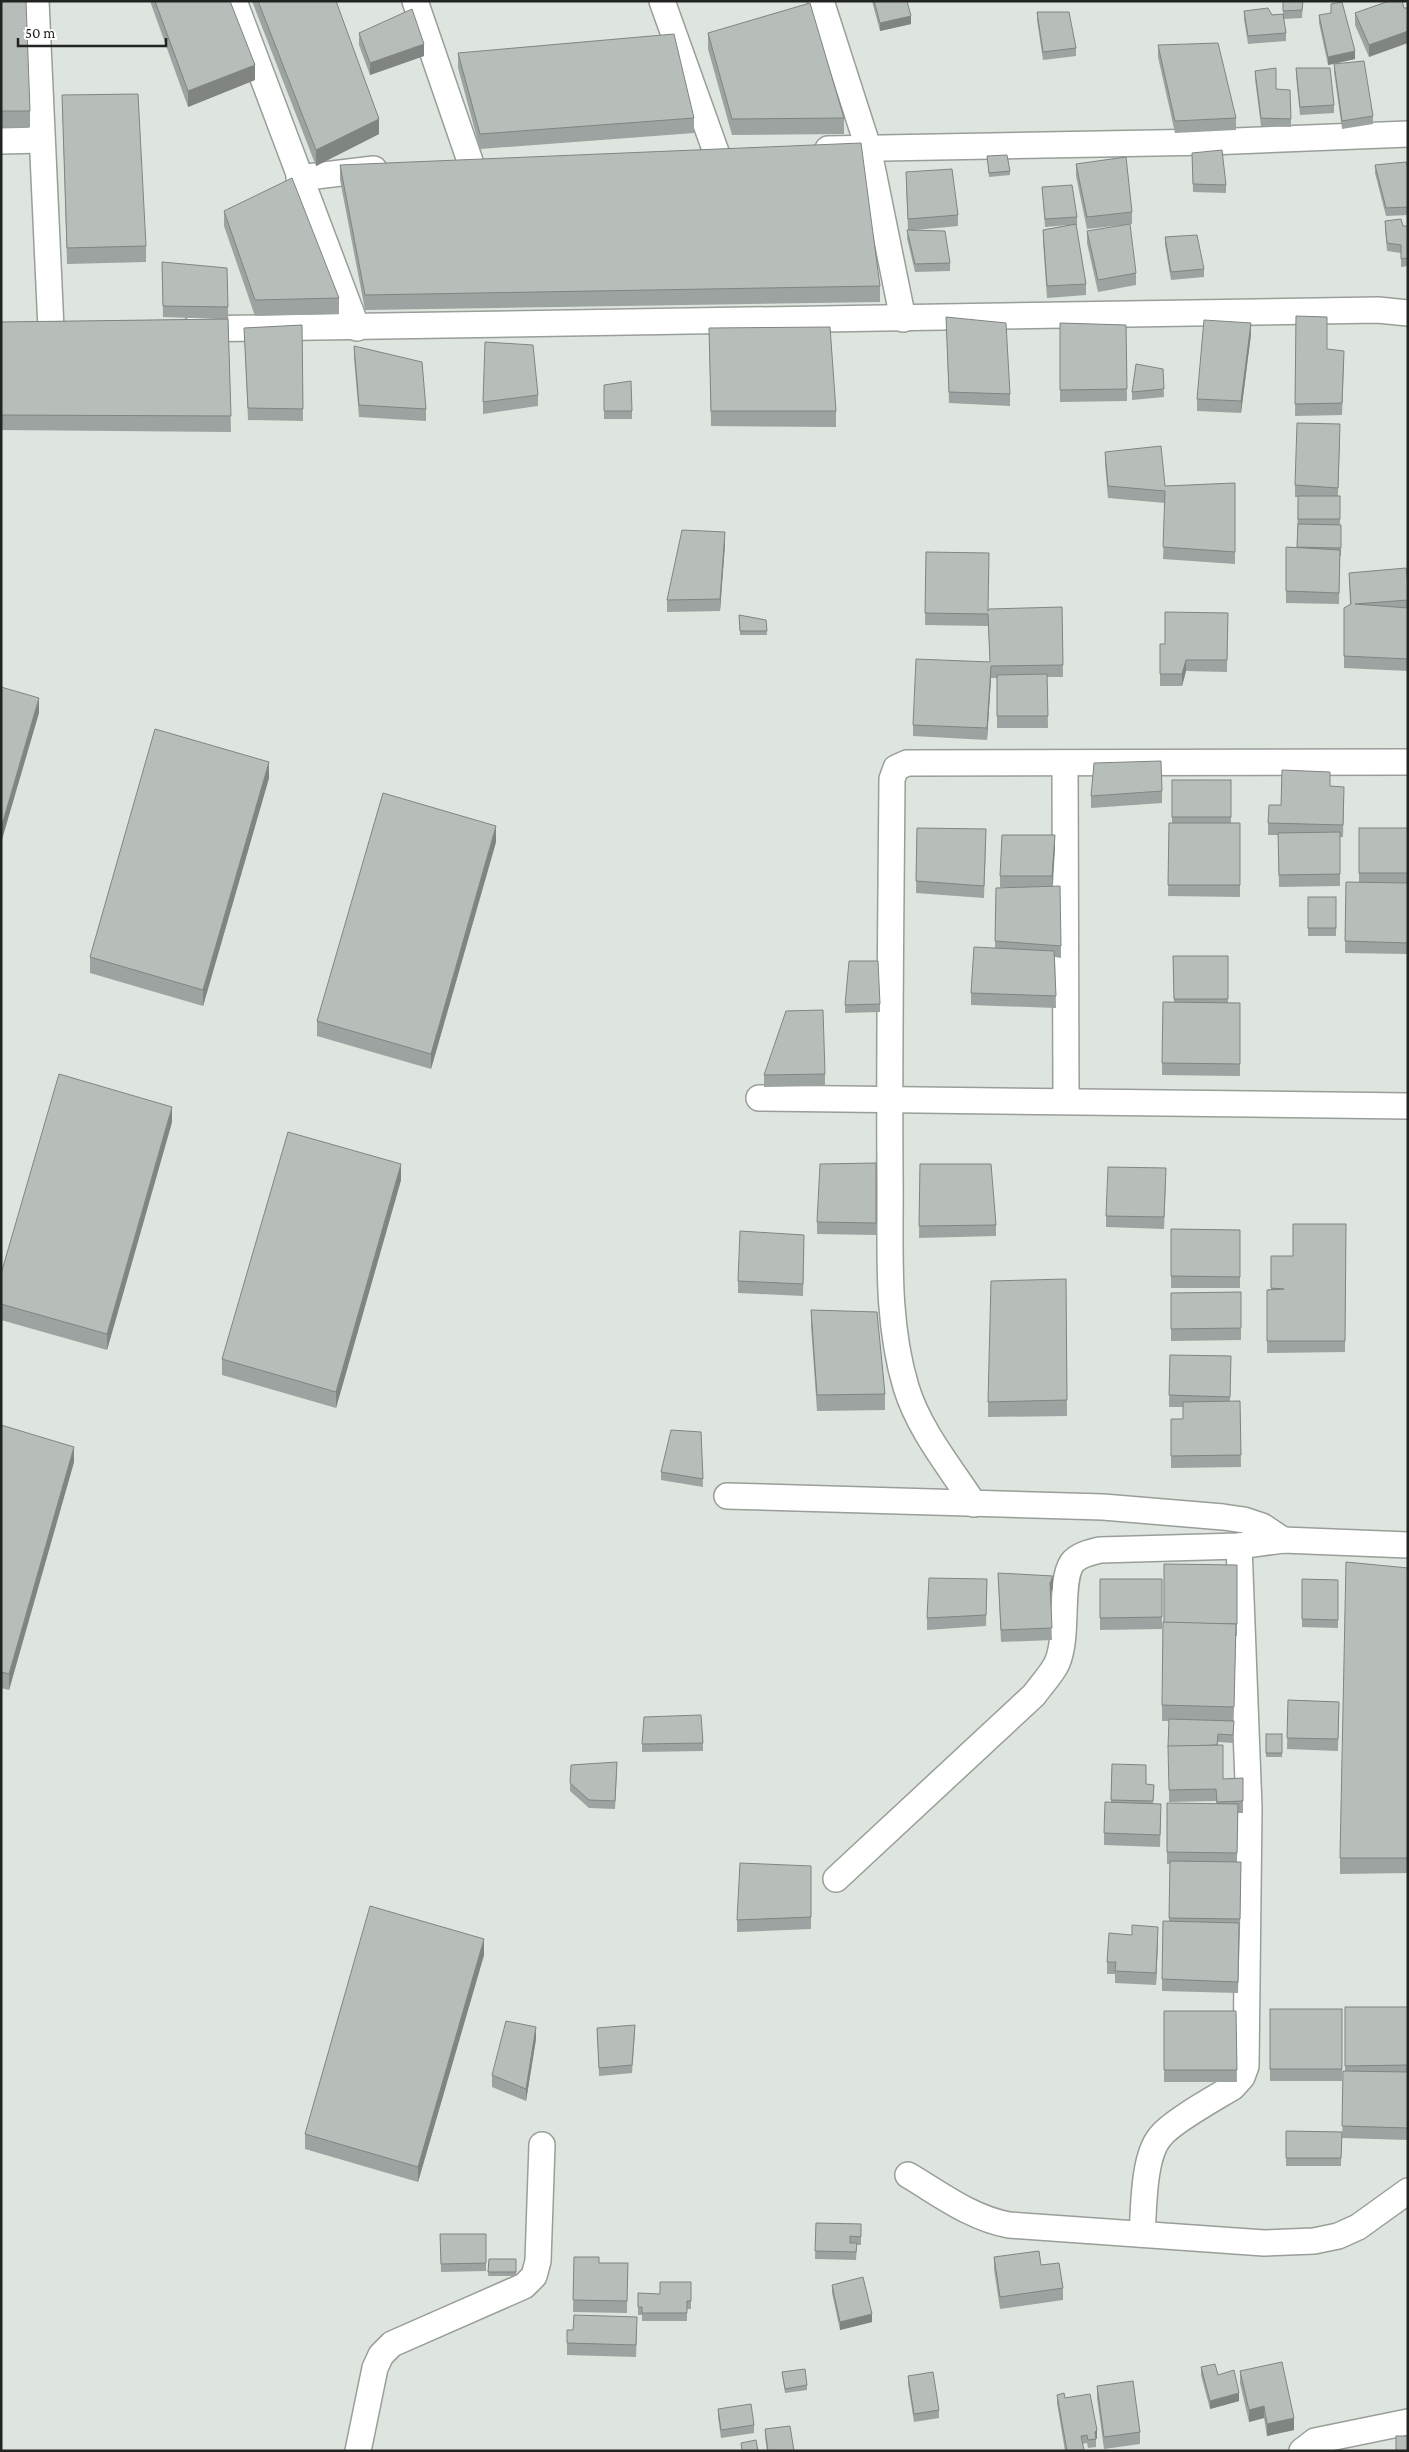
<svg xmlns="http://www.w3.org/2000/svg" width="1409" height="2452" viewBox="0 0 1409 2452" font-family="'Crimson Pro',serif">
<rect width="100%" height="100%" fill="#dee4de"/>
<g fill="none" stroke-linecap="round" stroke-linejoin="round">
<defs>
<g id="minor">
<polyline points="36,1 51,329"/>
<polyline points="234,1 357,328"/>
<polyline points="415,1 470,161"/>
<polyline points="662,1 716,152"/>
<polyline points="821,1 868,147 903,319"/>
<polyline points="1,141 42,140"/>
<polyline points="828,149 1210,142 1408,134"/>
<polyline points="299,178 374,169"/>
<polyline points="194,329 1378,310 1408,313"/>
<polyline points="1065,763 1066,1101"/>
<polyline points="759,1098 1408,1106"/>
<polyline points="727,1496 1103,1507 1223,1517 1244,1520 1262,1526 1283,1540"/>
<path d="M974 1504C950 1467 919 1430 906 1387 885 1317 891 1244 890 1173 889 1041 891 910 892 779L896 768 907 763 1408 762"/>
<path d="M836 1879 1034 1695C1041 1685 1052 1674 1057 1663 1069 1636 1059 1582 1072 1563 1078 1555 1091 1552 1100 1550L1239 1546 1283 1540 1408 1545"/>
<path d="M908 2175C940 2194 971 2218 1009 2225L1264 2243 1314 2241 1338 2236 1358 2227 1408 2191"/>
<path d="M1142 2234C1144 2208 1143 2157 1160 2137 1171 2122 1215 2098 1233 2087L1242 2077 1246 2066 1249 1808 1239 1546"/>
<polyline points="358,2451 375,2368 381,2355 392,2344 524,2286 534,2276 538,2261 542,2145"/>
<polyline points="1302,2451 1315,2441 1408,2422"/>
</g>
</defs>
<use href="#minor" stroke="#999e99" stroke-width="28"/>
<use href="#minor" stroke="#fff" stroke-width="25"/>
</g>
<g fill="#9da3a0">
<polygon points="1,1 30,111 30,127 1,127"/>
<polygon points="150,1 230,1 255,80 188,107"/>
<polygon points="252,1 336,1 379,134 316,166"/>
<polygon points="872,1 907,1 911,24 880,31"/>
<polygon points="1283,1 1303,1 1302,18 1284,19 1286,33 1286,41 1248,44 1244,19 1244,11 1283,16"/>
<polygon points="1404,8 1369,57 1355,25 1355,13"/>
<polygon points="1037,12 1076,48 1076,56 1043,60 1037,20"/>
<polygon points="1319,15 1355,59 1328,65 1319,23"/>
<polygon points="359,33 424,56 370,75 359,45"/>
<polygon points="708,33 844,118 844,134 732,135 708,49"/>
<polygon points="1158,45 1236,118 1236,130 1175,133 1158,57"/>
<polygon points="458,53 694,118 694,133 480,149 458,68"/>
<polygon points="1334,64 1373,116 1373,124 1342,129 1334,72"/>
<polygon points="1296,68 1334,105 1334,113 1300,115 1296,76"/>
<polygon points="1255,71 1276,89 1291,119 1291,127 1261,126 1255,79"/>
<polygon points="62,95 146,246 146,262 67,264"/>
<polygon points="1192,153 1226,185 1226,193 1193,192"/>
<polygon points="987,156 1010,171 1010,175 989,177"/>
<polygon points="1076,164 1132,212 1132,224 1087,229 1076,176"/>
<polygon points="340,165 880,286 880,302 365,310 340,180"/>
<polygon points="1375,165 1408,168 1408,215 1386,216 1375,173"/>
<polygon points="906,184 958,215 958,226 915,230 950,263 950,271 915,272 907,238 908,230"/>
<polygon points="1042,187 1077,217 1077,225 1076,225 1086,284 1086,295 1047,298 1043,241 1043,230 1068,225 1045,227"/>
<polygon points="224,211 339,298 339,314 255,316 224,226"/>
<polygon points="1385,221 1403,226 1408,226 1408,266 1401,267 1401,253 1387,251 1385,229"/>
<polygon points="1087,231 1136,273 1136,285 1098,292 1087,243"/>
<polygon points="1165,237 1204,269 1204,277 1171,280 1165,245"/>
<polygon points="162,262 228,307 231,432 1,430 1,322 219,319 163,317"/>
<polygon points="1296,316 1327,350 1344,363 1342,415 1295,416"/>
<polygon points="946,317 1010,394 1010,406 949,403"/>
<polygon points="1060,323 1126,325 1127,401 1060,402"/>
<polygon points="302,325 303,421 248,420 244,328"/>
<polygon points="709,328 836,411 836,427 711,426"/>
<polygon points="1251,334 1241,413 1197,411 1197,399"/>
<polygon points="354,346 426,409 426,421 359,417 354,358"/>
<polygon points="1163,369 1164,397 1132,400 1132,392"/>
<polygon points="604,385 632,411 632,419 604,419"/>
<polygon points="538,395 538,406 483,414 483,402"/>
<polygon points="1340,436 1338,496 1340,496 1340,525 1341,525 1341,556 1340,556 1339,604 1286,603 1286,547 1297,547 1298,497 1295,497 1295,485"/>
<polygon points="1105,452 1165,486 1235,483 1235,564 1163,559 1165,503 1108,498 1105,464"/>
<polygon points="725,544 720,611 667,612 667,600"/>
<polygon points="926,552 988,611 1062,607 1063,677 1047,677 1048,728 997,728 997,678 991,678 987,740 913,736 913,725 990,662 988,626 925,625"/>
<polygon points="1349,573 1408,584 1408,671 1344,668 1344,608 1350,605"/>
<polygon points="1228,613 1227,672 1186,671 1182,686 1160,686 1160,644 1165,644"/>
<polygon points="739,615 766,620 767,635 740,635"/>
<polygon points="269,778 203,1006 90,973 90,957"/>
<polygon points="1172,780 1231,780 1231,823 1240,823 1240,897 1168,896 1169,823 1172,823"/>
<polygon points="1330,786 1344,799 1343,837 1340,837 1340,886 1279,887 1278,835 1268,835 1268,823 1281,805"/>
<polygon points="1162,791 1162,803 1091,808 1091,796"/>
<polygon points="917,828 986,841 984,898 916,893"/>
<polygon points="1359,828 1408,828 1408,954 1345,953 1346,882 1359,882"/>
<polygon points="496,842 431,1069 317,1036 317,1021"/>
<polygon points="1055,847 1053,886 1061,946 1061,958 1055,957 1056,1008 971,1005 971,993 995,948 996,888 1016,888 1000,887 1000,876"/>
<rect x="1308" y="897" width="28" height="39"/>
<polygon points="1173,956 1228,956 1228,1003 1240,1003 1240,1076 1162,1075 1163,1002 1174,1002"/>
<polygon points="880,1004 880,1012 845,1013 845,1005"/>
<polygon points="825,1074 825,1086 764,1087 764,1075"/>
<polygon points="172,1122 107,1350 1,1320 1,1274"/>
<polygon points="876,1163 876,1235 817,1234 817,1222"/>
<polygon points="920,1164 996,1225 996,1236 919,1238"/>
<polygon points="401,1180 336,1408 222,1375 222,1359"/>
<polygon points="1166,1180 1164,1229 1106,1227 1106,1216"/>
<polygon points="1346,1224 1345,1352 1267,1353 1267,1290 1271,1289 1271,1256 1293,1256"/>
<polygon points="1171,1229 1240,1230 1240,1288 1171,1288"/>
<polygon points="804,1247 803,1296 738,1293 738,1281"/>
<polygon points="1066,1279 1067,1416 988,1417 988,1402"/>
<polygon points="1241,1292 1241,1340 1171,1341 1171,1293"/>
<polygon points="811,1310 885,1394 885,1410 817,1411 811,1326"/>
<polygon points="1170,1355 1231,1356 1230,1402 1240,1401 1241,1467 1171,1468 1171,1419 1183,1419 1183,1407 1169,1407"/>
<polygon points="1,1425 74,1462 9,1690 1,1688"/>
<polygon points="701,1432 703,1487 661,1480 661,1472"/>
<polygon points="1237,1565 1237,1636 1236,1636 1233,1743 1218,1742 1218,1745 1223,1779 1243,1778 1243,1813 1238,1813 1237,1862 1241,1862 1240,1931 1238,1993 1162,1991 1162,1979 1169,1921 1170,1864 1167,1864 1167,1803 1216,1804 1216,1801 1169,1802 1169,1721 1162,1721 1162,1705"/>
<polygon points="1408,1568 1408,1873 1340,1874 1340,1858"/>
<polygon points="998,1573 1053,1588 1050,1594 1052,1640 1001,1642"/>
<polygon points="987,1579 986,1626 927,1630 927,1618"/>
<polygon points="1100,1579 1162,1579 1162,1629 1100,1630"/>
<polygon points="1302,1579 1338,1580 1338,1628 1302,1627"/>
<polygon points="1288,1700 1339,1702 1338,1751 1287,1749"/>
<rect x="1266" y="1734" width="16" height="23"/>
<polygon points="703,1743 703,1751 642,1752 642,1744"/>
<polygon points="1112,1764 1146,1784 1154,1785 1153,1804 1161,1816 1160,1847 1104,1845 1104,1833 1111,1802"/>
<polygon points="617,1770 615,1809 589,1808 570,1791 570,1783"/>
<polygon points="811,1866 811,1929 737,1932 737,1920"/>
<polygon points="1158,1939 1156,1985 1115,1983 1115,1974 1107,1974 1107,1962"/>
<polygon points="484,1955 418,2182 305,2149 305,2134"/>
<polygon points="1345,2007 1408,2007 1408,2140 1342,2138 1345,2071"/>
<rect x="1270" y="2009" width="72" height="72"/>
<polygon points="1164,2011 1236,2011 1237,2082 1164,2082"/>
<polygon points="597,2028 635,2033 632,2073 599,2076"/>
<polygon points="536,2039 526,2101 492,2087 492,2075"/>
<polygon points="1286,2131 1342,2132 1341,2166 1286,2166"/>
<polygon points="816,2223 861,2224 861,2245 857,2245 856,2260 815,2259"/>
<polygon points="440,2234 486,2234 486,2271 441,2272"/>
<polygon points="574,2257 599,2263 628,2263 627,2313 573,2312"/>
<polygon points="994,2257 1041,2265 1063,2288 1063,2300 1000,2309 994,2269"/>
<polygon points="489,2259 516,2259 516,2276 488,2276"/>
<polygon points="691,2282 691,2309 687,2309 687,2321 642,2321 642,2315 638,2315 638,2293 660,2294"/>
<polygon points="832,2285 872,2322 840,2330 832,2293"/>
<polygon points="637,2329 636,2357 567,2355 567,2330"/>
<polygon points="1201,2367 1218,2375 1239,2401 1210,2409 1201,2375"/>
<polygon points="1240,2371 1294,2430 1267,2436 1264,2418 1249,2422 1240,2383"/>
<polygon points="782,2372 807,2385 807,2390 785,2393"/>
<polygon points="908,2376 939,2410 939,2418 914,2422 908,2384"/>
<polygon points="1097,2386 1140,2432 1140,2444 1104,2449 1097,2398"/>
<polygon points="1057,2395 1065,2398 1097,2438 1096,2439 1096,2447 1088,2448 1087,2443 1082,2444 1084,2451 1065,2451 1057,2403"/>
<polygon points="718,2409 754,2425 754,2433 721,2438 718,2417"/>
<polygon points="765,2429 794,2451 767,2451 765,2437"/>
</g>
<g fill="#808582">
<polygon points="911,16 911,24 880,31 880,23"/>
<polygon points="1408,31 1408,43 1369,57 1369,45"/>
<polygon points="424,44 424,56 370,75 370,63"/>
<polygon points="1355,51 1355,59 1328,65 1328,57"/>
<polygon points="255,65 255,80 188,107 188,91"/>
<polygon points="379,119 379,134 316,166 316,150"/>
<polygon points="1251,323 1251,334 1241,413 1241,401"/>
<polygon points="725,532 725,544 720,611 720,599"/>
<polygon points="1186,660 1186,671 1182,686 1182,674"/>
<polygon points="991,666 991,678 987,740 987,728"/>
<polygon points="39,698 39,713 1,843 1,828"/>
<polygon points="269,762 269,778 203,1006 203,990"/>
<polygon points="496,826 496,842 431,1069 431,1054"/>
<polygon points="1055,835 1055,847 1052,888 1052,876"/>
<polygon points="172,1107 172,1122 107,1350 107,1334"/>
<polygon points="401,1164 401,1180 336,1408 336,1392"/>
<polygon points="74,1447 74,1462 9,1690 9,1674"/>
<polygon points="1053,1576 1053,1588 1050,1595 1050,1583"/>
<polygon points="1158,1927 1158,1939 1156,1985 1156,1973"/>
<polygon points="484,1939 484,1955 418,2182 418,2167"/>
<polygon points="536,2027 536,2039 526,2101 526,2089"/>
<polygon points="872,2314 872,2322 840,2330 840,2322"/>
<polygon points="1239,2393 1239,2401 1210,2409 1210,2401"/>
<polygon points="1264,2406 1264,2418 1249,2422 1249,2410"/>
<polygon points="1294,2418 1294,2430 1267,2436 1267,2424"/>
<polygon points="1097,2430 1097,2438 1095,2440 1095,2432"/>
</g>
<g fill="#b7beba" stroke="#808582">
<polygon points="1,1 26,1 30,111 1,111"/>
<polygon points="155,1 230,1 255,65 188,91"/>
<polygon points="258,1 336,1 379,119 316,150"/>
<polygon points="874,1 907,1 911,16 880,23"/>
<polygon points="1283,1 1303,1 1302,10 1283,11"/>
<polygon points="1389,1 1402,1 1404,8 1408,8 1408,31 1369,45 1355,13"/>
<polygon points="1342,2 1355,51 1328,57 1319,15 1331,13 1331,4"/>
<polygon points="810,3 844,118 732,119 708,33"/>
<polygon points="1268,8 1272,15 1283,14 1286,33 1248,36 1244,11"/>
<polygon points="412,9 424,44 370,63 359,33"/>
<polygon points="1037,12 1069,12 1076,48 1043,52"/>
<polygon points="674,34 694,118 480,134 458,53"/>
<polygon points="1218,43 1236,118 1175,121 1158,45"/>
<polygon points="1364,61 1373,116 1342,121 1334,64"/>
<polygon points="1276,68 1276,89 1290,90 1291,119 1261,118 1255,71"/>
<polygon points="1296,68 1330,68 1334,105 1300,107"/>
<polygon points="138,94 146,246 67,248 62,95"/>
<polygon points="861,143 880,286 365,295 340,165"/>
<polygon points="1222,150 1226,185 1193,184 1192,153"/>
<polygon points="1007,155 1010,171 989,173 987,156"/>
<polygon points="1126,157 1132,212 1087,217 1076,164"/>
<polygon points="1406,162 1408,168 1408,207 1386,208 1375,165"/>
<polygon points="952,169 958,215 908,219 906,172"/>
<polygon points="292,178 339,298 255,300 224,211"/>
<polygon points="1072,185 1077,217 1045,219 1042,187"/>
<polygon points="1401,219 1403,226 1408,226 1408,258 1401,259 1401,245 1387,243 1385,221"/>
<polygon points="1076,224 1086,284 1047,286 1043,230"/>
<polygon points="1130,224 1136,273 1098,280 1087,231"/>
<polygon points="907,230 945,231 950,263 915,264"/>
<polygon points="1197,235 1204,269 1171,272 1165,237"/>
<polygon points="162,262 227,268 228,307 163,306"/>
<polygon points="1296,316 1327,317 1327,349 1344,351 1342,403 1295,404"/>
<polygon points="946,317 1006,323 1010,394 949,392"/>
<polygon points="228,319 231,416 1,415 1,322"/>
<polygon points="1204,320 1251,323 1241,401 1197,399"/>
<polygon points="1060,323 1126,325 1127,389 1060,390"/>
<polygon points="302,325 303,409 248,408 244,328"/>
<polygon points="830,327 836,411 711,411 709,328"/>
<polygon points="485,342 533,345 538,395 483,402"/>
<polygon points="354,346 422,362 426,409 359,405"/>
<polygon points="1136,364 1163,369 1164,389 1132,392"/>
<polygon points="631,381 632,411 604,411 604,385"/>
<polygon points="1297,423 1340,424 1338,488 1295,485"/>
<polygon points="1161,446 1165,486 1235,483 1235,552 1163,547 1165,491 1108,486 1105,452"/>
<rect x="1298" y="496" width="42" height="23"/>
<polygon points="1298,524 1341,525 1341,548 1297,547"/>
<polygon points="682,530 725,532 720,599 667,600"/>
<polygon points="1286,547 1340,550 1339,593 1286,591"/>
<polygon points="926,552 989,553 988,611 989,609 1062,607 1063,665 991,666 987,728 913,725 916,659 990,662 988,614 925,613"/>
<polygon points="1406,568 1408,584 1408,600 1355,604 1408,608 1408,659 1344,656 1344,608 1351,604 1349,573"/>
<polygon points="1165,612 1228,613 1227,660 1186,660 1182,674 1160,674 1160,644 1165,644"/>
<polygon points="739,615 766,620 767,631 740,631"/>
<polygon points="1047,674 1048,716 997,716 997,675"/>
<polygon points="1,687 39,698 1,828"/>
<polygon points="155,729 269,762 203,990 90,957"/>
<polygon points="1161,761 1162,791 1091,796 1094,763"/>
<polygon points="1282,770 1330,772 1330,786 1344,787 1343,825 1268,823 1269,805 1281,805"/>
<rect x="1172" y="780" width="59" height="37"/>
<polygon points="383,793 496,826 431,1054 317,1021"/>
<polygon points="1169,823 1240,823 1240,885 1168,885"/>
<polygon points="917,828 986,829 984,886 916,881"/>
<rect x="1359" y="828" width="49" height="45"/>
<polygon points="1340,832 1340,874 1279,875 1278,833"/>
<polygon points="1002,835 1055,835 1052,876 1000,876"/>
<polygon points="1346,882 1408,883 1408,943 1345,941"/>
<polygon points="1060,886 1061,946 995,941 996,888"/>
<rect x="1308" y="897" width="28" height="31"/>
<polygon points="974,947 1054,951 1056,996 971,993"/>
<polygon points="1173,956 1228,956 1228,999 1174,999"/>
<polygon points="849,961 878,961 880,1004 845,1005"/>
<polygon points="1163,1002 1240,1003 1240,1064 1162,1063"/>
<polygon points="823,1010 825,1074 764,1075 786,1011"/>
<polygon points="59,1074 172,1107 107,1334 1,1304 1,1274"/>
<polygon points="288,1132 401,1164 336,1392 222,1359"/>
<polygon points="876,1163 876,1223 817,1222 820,1164"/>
<polygon points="920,1164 991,1164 996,1225 919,1226"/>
<polygon points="1108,1167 1166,1168 1164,1217 1106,1216"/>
<polygon points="1293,1224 1346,1224 1345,1341 1267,1341 1267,1290 1284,1289 1271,1288 1271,1256 1293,1256"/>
<polygon points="1171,1229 1240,1230 1240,1277 1171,1276"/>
<polygon points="740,1231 804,1235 803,1284 738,1281"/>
<polygon points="1066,1279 1067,1400 988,1402 991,1281"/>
<polygon points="1241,1292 1241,1328 1171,1329 1171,1293"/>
<polygon points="811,1310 877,1312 885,1394 817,1395"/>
<polygon points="1170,1355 1231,1356 1230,1397 1169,1395"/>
<polygon points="1240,1401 1241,1455 1171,1456 1171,1419 1183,1419 1183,1402"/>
<polygon points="1,1425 74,1447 9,1674 1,1672"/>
<polygon points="671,1430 701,1432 703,1479 661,1472"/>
<polygon points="1346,1562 1408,1568 1408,1858 1340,1858"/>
<polygon points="1164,1564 1237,1565 1237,1624 1164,1623"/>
<polygon points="998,1573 1053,1576 1050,1583 1052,1628 1001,1630"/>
<polygon points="929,1578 987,1579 986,1615 927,1618"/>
<polygon points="1100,1579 1162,1579 1162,1617 1100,1618"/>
<polygon points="1302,1579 1338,1580 1338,1620 1302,1619"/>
<polygon points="1163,1622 1236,1624 1234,1707 1162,1705"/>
<polygon points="1288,1700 1339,1702 1338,1739 1287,1738"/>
<polygon points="701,1715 703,1743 642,1744 644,1717"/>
<polygon points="1169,1719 1234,1721 1233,1735 1218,1734 1217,1745 1168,1747"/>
<rect x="1266" y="1734" width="16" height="19"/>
<polygon points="1223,1745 1223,1779 1243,1778 1243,1801 1217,1802 1216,1789 1169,1790 1168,1746"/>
<polygon points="617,1762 615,1801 589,1800 570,1783 571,1765"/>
<polygon points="1112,1764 1146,1765 1146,1784 1154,1785 1153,1801 1111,1800"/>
<polygon points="1105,1802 1161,1804 1160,1835 1104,1833"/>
<polygon points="1167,1803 1238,1804 1237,1853 1167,1852"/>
<polygon points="1170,1861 1241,1862 1240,1919 1169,1918"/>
<polygon points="740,1863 811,1866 811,1917 737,1920"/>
<polygon points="370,1906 484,1939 418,2167 305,2134"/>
<polygon points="1163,1921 1239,1923 1238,1982 1162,1979"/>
<polygon points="1132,1925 1158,1927 1156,1973 1115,1971 1116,1962 1107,1962 1109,1933 1132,1935"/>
<polygon points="1345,2007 1408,2007 1408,2065 1345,2066"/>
<rect x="1270" y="2009" width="72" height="60"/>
<polygon points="1164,2011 1236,2011 1237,2070 1164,2070"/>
<polygon points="506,2021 536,2027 526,2089 492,2075"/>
<polygon points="635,2025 632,2065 599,2068 597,2028"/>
<polygon points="1343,2071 1408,2072 1408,2128 1342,2126"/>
<polygon points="1286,2131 1342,2132 1341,2158 1286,2158"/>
<polygon points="816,2223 861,2224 861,2237 850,2236 850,2243 857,2243 856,2252 815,2251"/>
<polygon points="440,2234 486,2234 486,2263 441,2264"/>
<polygon points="1039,2251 1041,2265 1059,2263 1063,2288 1000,2297 994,2257"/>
<polygon points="574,2257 599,2257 599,2263 628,2263 627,2301 573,2300"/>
<polygon points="489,2259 516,2259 516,2272 488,2272"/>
<polygon points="863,2277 872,2314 840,2322 832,2285"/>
<polygon points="660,2282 691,2282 691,2301 687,2301 687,2313 642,2313 642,2307 638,2307 638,2293 660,2294"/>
<polygon points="574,2315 637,2317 636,2345 567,2343 567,2330 573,2330"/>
<polygon points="1282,2362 1294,2418 1267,2424 1264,2406 1249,2410 1240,2371"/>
<polygon points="1215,2364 1218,2375 1234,2370 1239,2393 1210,2401 1201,2367"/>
<polygon points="805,2369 807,2385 785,2389 782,2372"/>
<polygon points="933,2372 939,2410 914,2414 908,2376"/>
<polygon points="1133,2381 1140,2432 1104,2437 1097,2386"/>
<polygon points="1064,2393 1065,2398 1090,2394 1097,2430 1095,2432 1096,2439 1088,2440 1087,2435 1081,2436 1084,2450 1067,2451 1057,2395"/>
<polygon points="751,2404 754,2425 721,2430 718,2409"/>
<polygon points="790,2426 794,2451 768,2451 765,2429"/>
<rect x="1396" y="2436" width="12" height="15"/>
<polygon points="756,2440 758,2451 742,2451 741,2443"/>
</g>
<rect width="1409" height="2452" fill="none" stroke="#222422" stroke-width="5"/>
<path d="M18 38v8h148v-8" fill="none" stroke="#222422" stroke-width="2.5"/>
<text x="25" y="38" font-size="15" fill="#222422" stroke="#ffffff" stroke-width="4" paint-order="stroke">50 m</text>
</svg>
